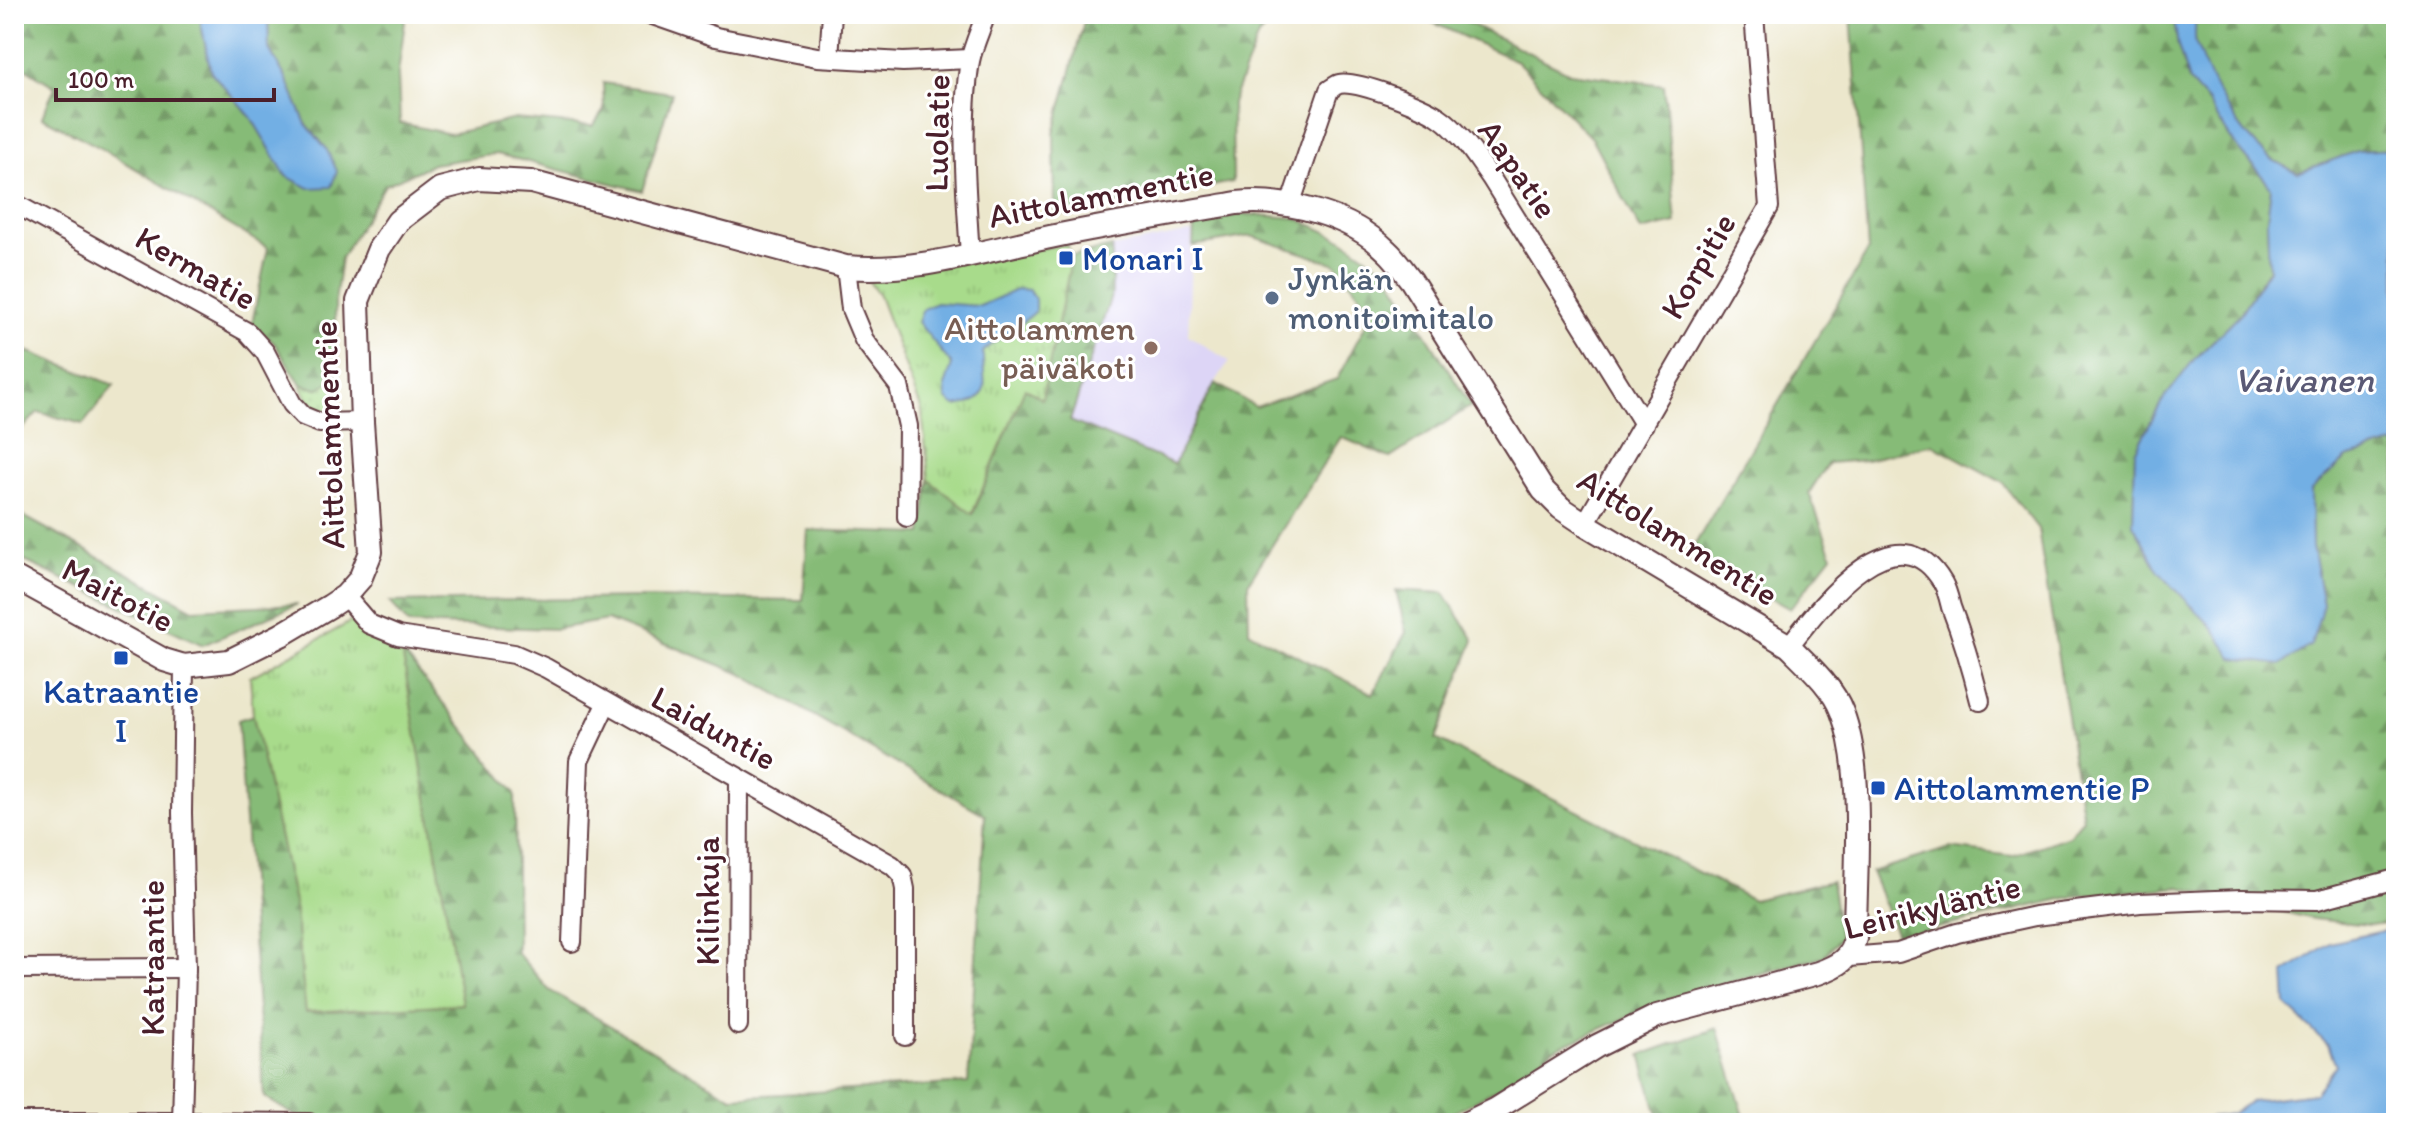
<svg xmlns="http://www.w3.org/2000/svg" width="2410" height="1137" viewBox="0 0 2410 1137" font-family="Itim,sans-serif">
<defs>
<pattern id="grass-dots" width="8" height="8" patternUnits="userSpaceOnUse" patternTransform="scale(2)"><rect width="8" height="8" fill="#a8db8b"/><path d="M2 2h.1M6 6h.1" fill="none" stroke="#92bc78" stroke-width="1.8" stroke-linecap="round"/></pattern>
<pattern id="forest-firs" width="22" height="20" patternUnits="userSpaceOnUse" patternTransform="scale(2)"><rect width="22" height="20" fill="#86bb77"/><path d="M5 1l3.5 6h-7zM16 11l3.5 6h-7z" fill="#709762"/></pattern>
<pattern id="park-tufts" width="24" height="20" patternUnits="userSpaceOnUse" patternTransform="scale(2)"><rect width="24" height="20" fill="#a8db8b"/><path d="M3 7l-1-3M5 7V3M7 7l1-3M15 17l-1-3M17 17v-4M19 17l1-3" fill="none" stroke="#92bc78"/></pattern>
</defs>
<rect width="100%" height="100%" fill="#fff"/>
<filter id="ink" filterUnits="userSpaceOnUse"><feTurbulence type="fractalNoise" baseFrequency=".0125" numOctaves="2"/><feDisplacementMap in="SourceGraphic" scale="16" xChannelSelector="R" yChannelSelector="G"/><feConvolveMatrix kernelMatrix="1 2 1 2 8 2 1 2 1" color-interpolation-filters="sRGB"/></filter>
<filter id="wash" filterUnits="userSpaceOnUse"><feTurbulence type="fractalNoise" baseFrequency=".006" numOctaves="4" result="noise"/><feDisplacementMap in="SourceGraphic" scale="32" xChannelSelector="R" yChannelSelector="G"/><feGaussianBlur stdDeviation="1.8" result="paint"/><feColorMatrix in="noise" values="0 0 0 0 0 0 0 0 0 0 0 0 0 0 0 0 0 1.4 0 .05"/><feComposite in="paint" operator="in"/></filter>
<g filter="url(#wash)">
<rect width="100%" height="100%" fill="#ece7cc"/>
<polygon fill="#ddd5f6" points="1192,232 1188,335 1229,361 1215,383 1174,464 1070,421 1112,293 1112,247"/>
<path fill="url(#grass-dots)" stroke="#797d5b" stroke-width="2" d="M336 378 338 401 332 413C312 410 308 402 301 384L317 389Z"/>
<g fill="url(#forest-firs)" stroke="#686d51" stroke-width="2">
<polygon points="14,14 199,14 211,72 251,117 286,176 326,148 306,124 287,80 269,49 268,14 406,14 398,74 400,123 450,134 515,119 593,126 604,110 603,83 672,93 642,191 497,154 433,164 385,185 341,258 335,302 336,378 317,389 301,384 274,343 252,323 268,248 101,148 42,117 55,87 14,61"/>
<polygon points="1086,14 1281,14 1258,36 1232,103 1233,182 1055,216 1054,134"/>
<polygon points="1414,14 1451,14 1570,73 1664,85 1676,223 1641,231 1592,139 1517,61"/>
<polygon points="1851,14 2173,14 2178,46 2189,81 2208,102 2231,139 2271,187 2267,221 2269,268 2240,314 2193,361 2161,403 2135,452 2133,524 2159,572 2214,629 2233,658 2323,605 2312,546 2311,490 2347,458 2396,443 2396,922 2369,925 2313,919 2180,887 2075,896 1898,937 1871,872 1950,848 2012,856 2069,836 2083,819 2038,529 2002,482 1932,444 1866,460 1828,463 1809,493 1832,555 1790,609 1690,553 1868,251"/>
<path d="M2193 14H2396V149L2357 151 2298 173C2289 168 2278 164 2270 158 2236 130 2210 85 2196 44 2193 33 2197 25 2193 14Z"/>
<polygon points="1243,214 1296,218 1342,239 1386,270 1471,406 1390,458 1341,437 1248,583 1249,632 1373,694 1406,632 1396,590 1444,593 1474,640 1436,739 1753,900 1831,881 1840,938 1824,956 1673,998 1553,1049 1523,1074 1435,1123 307,1123 264,1097 238,720 253,715 294,902 306,1012 462,1004 402,652 515,793 517,953 549,990 732,1097 968,1083 985,815 742,674 607,620 556,629 408,624 390,602 639,598 803,600 808,530 922,534 929,480 973,514 1025,387 1042,398 1072,256 1112,247 1112,293 1070,421 1174,464 1215,383 1256,407 1337,379 1373,311 1336,264 1251,236 1193,246 1194,223"/>
<polygon points="14,346 114,385 83,424 38,412 14,438"/>
<polygon points="14,511 193,609 298,604 203,645 14,556"/>
<polygon points="1717,1028 1746,1123 1660,1123 1641,1055"/>
</g>
<g fill="url(#park-tufts)" stroke="#797d5b" stroke-width="2">
<polygon points="1067,244 1072,256 1042,399 1025,388 972,514 929,480 922,411 879,296 866,277"/>
<polygon points="354,620 402,652 462,1004 306,1012 294,902 253,715 250,677"/>
</g>
<g fill="#72afe4" stroke="#5e6788" stroke-width="2">
<polygon points="199,14 268,14 269,49 287,80 306,124 326,148 337,171 331,187 309,188 286,176 251,117 211,72"/>
<path d="M2173 14H2193C2198 25 2193 33 2196 44 2211 85 2236 130 2270 158 2278 164 2289 168 2298 173L2357 151 2396 149V443L2347 458 2311 490 2312 546 2323 605 2311 645 2280 665 2233 658 2214 629 2159 572 2133 524 2135 452 2161 403 2193 361 2240 314 2269 269 2267 221 2271 187 2231 139 2208 102 2189 81 2178 46Z"/>
<path d="M1018 289 1029 290 1035 299V312C1019 327 999 336 983 352 982 382 996 402 955 406L946 399 945 386 952 365 918 322 923 309 936 303 980 306Z"/>
<polygon points="2396,928 2396,1123 2198,1123 2210,1117 2231,1114 2251,1101 2315,1093 2336,1065 2328,1045 2286,1005 2284,973 2330,943"/>
</g>
</g>
<g filter="url(#ink)">
<g fill="none" stroke-linecap="round" stroke-linejoin="round">
<defs>
<g id="minor">
<polyline points="650,14 716,37 817,57 903,62 970,59"/>
<polyline points="829,57 832,14"/>
<polyline points="14,203 247,332 265,352 292,404 303,416 320,423 362,422"/>
<path d="M1290 205 1329 90C1332 88 1336 85 1339 84 1357 80 1423 106 1439 117 1460 131 1476 157 1491 178L1644 424"/>
<path d="M970 255C966 195 960 121 970 61 973 46 981 29 986 14"/>
<polyline points="846,267 851,309 864,340 899,386 908,426 907,517"/>
<polyline points="1585,524 1769,207 1754,14"/>
<polyline points="345,596 369,624 398,636 514,654 546,668 892,865 902,875 905,889 905,1036"/>
<path d="M1789 646C1820 606 1897 504 1943 583 1947 590 1949 599 1951 607 1963 638 1972 669 1980 701"/>
<polyline points="184,666 182,813 186,968 182,1122 309,1123"/>
<polyline points="572,942 579,761 606,704"/>
<polyline points="1849,957 1898,953 1957,933 2035,916 2140,903 2241,899 2317,900 2396,879"/>
<polyline points="14,969 186,968"/>
<polyline points="738,1025 739,778"/>
<polyline points="14,1122 182,1122"/>
</g>
<path id="tertiary" d="M14 577 164 660 184 666 229 661 281 635 330 606 345 596 360 579 371 552 362 422 358 301 379 249 398 221 440 189 479 179 531 182 846 267C915 273 983 251 1050 237 1112 224 1175 214 1237 203 1286 198 1351 215 1387 251 1396 259 1403 270 1411 280L1543 490 1561 508 1585 524 1789 646C1808 665 1833 687 1842 712 1865 772 1855 873 1855 938 1851 959 1838 966 1818 973L1657 1016 1597 1046 1494 1110 1467 1123"/>
</defs>
<use href="#minor" stroke="#623d43" stroke-width="22"/>
<use href="#tertiary" stroke="#623d43" stroke-width="26"/>
<use href="#minor" stroke="#fff" stroke-width="18"/>
<use href="#tertiary" stroke="#fff" stroke-width="22"/>
</g>
</g>
<g fill="#1a4fb4" stroke="#fff" stroke-width="3">
<rect x="1058" y="250" width="16" height="16" rx="4"/>
<rect x="113" y="650" width="16" height="16" rx="4"/>
<rect x="1870" y="780" width="16" height="16" rx="4"/>
</g>
<circle fill="#5c6f8a" stroke="#fff" stroke-width="3" cx="1272" cy="298" r="8"/>
<circle fill="#8d6e63" stroke="#fff" stroke-width="3" cx="1151" cy="348" r="8"/>
<g text-anchor="middle" dominant-baseline="central" stroke-width="6" stroke-linejoin="round" paint-order="stroke">
<g font-size="34" fill="#4a1f2b" stroke="#fff">
<text transform="translate(937 133) rotate(-89)">Luolatie</text>
<text transform="translate(1518 169) rotate(55)">Aapatie</text>
<text transform="translate(1101 195) rotate(-11)">Aittolammentie</text>
<text transform="translate(1698 266) rotate(-60)">Korpitie</text>
<text transform="translate(196 268) rotate(30)">Kermatie</text>
<text transform="translate(329 435) rotate(-92)">Aittolammentie</text>
<text transform="translate(1678 537) rotate(32)">Aittolammentie</text>
<text transform="translate(118 595) rotate(28)">Maitotie</text>
<text transform="translate(714 728) rotate(29)">Laiduntie</text>
<text transform="translate(707 901) rotate(-90)">Kilinkuja</text>
<text transform="translate(1932 907) rotate(-14)">Leirikyläntie</text>
<text transform="translate(152 958) rotate(-90)">Katraantie</text>
</g>
<g font-size="34" fill="#164399" stroke="#fff" text-anchor="start">
<text x="1082" y="258">Monari I</text>
<text x="121" y="691" text-anchor="middle">Katraantie<tspan x="121" dy="39">I</tspan></text>
<text x="1894" y="788">Aittolammentie P</text>
</g>
<g font-size="34" fill="#4e5e75" stroke="#fff" text-anchor="start">
<text x="1288" y="278">Jynkän<tspan x="1288" dy="39">monitoimitalo</tspan></text>
</g>
<g font-size="34" fill="#785e54" stroke="#fff" text-anchor="end">
<text x="1135" y="328">Aittolammen<tspan x="1135" dy="39">päiväkoti</tspan></text>
</g>
<g font-size="36" font-style="italic" fill="#5a5975" stroke="#fff">
<text x="2304" y="379">Vaivanen</text>
</g>
</g>
<rect width="2410" height="1137" fill="none" stroke="#fff" stroke-width="48"/>
<path d="M56 88v12h218v-12" fill="none" stroke="#4a1f2b" stroke-width="4"/>
<text x="68" y="88" font-size="24" fill="#4a1f2b" stroke="#ffffff" stroke-width="6" paint-order="stroke">100 m</text>
</svg>
